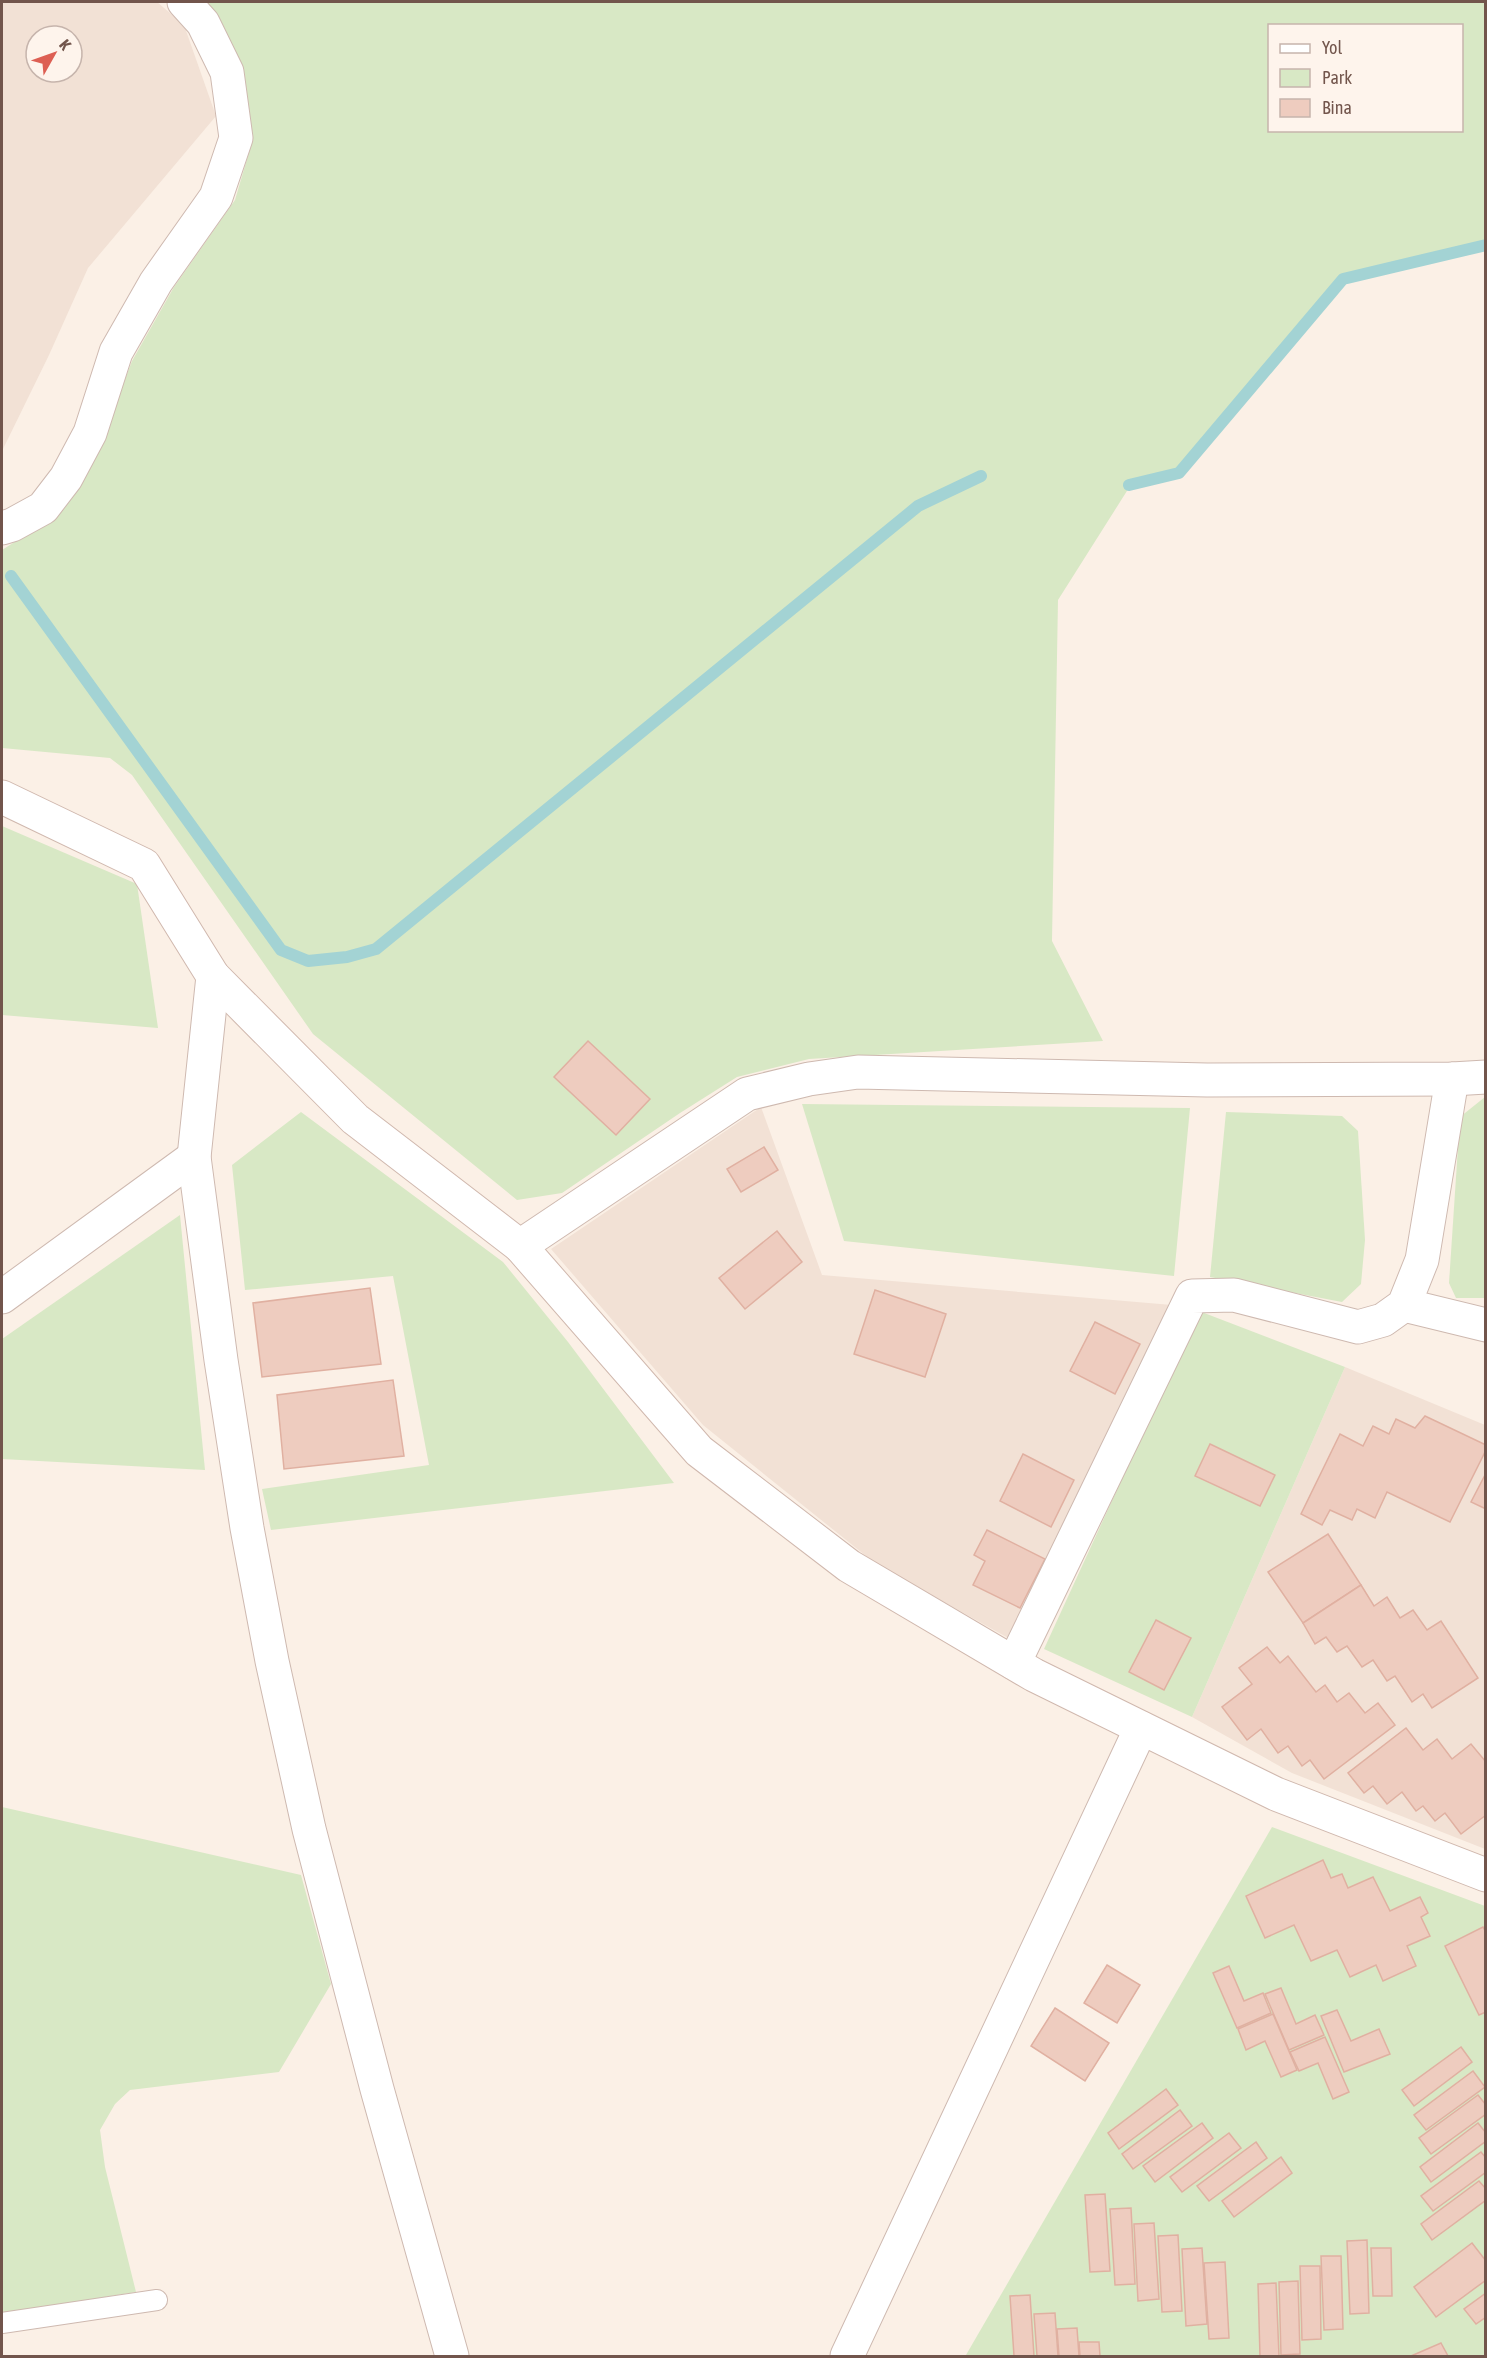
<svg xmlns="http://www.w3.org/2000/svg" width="1487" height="2358" viewBox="0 0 1487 2358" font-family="'Asap Condensed',sans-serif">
<rect width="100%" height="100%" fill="#fbf0e6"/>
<g fill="#f2e1d5" fill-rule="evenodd">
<path d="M2 2H157L184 25 216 116 88 268 49 355 2 451ZM36 36H72V72H36Z"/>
<polygon points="761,1107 822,1275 1172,1305 1010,1639 876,1564 703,1425 551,1249"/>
<polygon points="1345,1367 1485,1425 1485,1849 1292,1773 1192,1717"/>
</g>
<g fill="#d8e8c5" fill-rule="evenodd">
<path d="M202 2H1485V245L1346 278 1180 473 1132 483 1058 600 1052 941 1103 1041 809 1059 737 1077 680 1113 562 1193 517 1200 313 1034 132 775 110 758 2 748V550L54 517 106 429 132 361 174 287 235 200 252 142 238 66ZM1270 26H1462V130H1270Z"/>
<polygon points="2,826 137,884 158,1028 2,1015"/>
<polygon points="1485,1097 1485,1298 1456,1298 1449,1283 1460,1117"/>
<polygon points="802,1104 1190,1108 1174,1276 844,1241"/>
<polygon points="301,1112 503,1262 568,1342 674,1483 271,1530 262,1489 429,1465 393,1276 245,1290 232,1165"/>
<polygon points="1226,1112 1342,1116 1358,1131 1365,1240 1361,1284 1342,1302 1210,1277"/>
<polygon points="180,1215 205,1470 2,1459 2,1339"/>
<polygon points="1199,1311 1345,1367 1192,1717 1044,1649"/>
<polygon points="2,1807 301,1875 331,1984 279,2072 130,2090 115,2104 100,2130 105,2167 136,2292 2,2314"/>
<polygon points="1272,1827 1485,1906 1485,2356 969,2356 966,2355"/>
</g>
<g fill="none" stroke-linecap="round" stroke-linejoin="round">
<g stroke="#a3d3d4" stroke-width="12">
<polyline points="1129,485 1179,473 1343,279 1486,245"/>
<polyline points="11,576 281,950 308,961 347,957 376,949 918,506 981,476"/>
</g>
</g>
<g fill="#eeccbf" stroke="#e0b0a1" stroke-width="1.5">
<polygon points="588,1041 650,1099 616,1135 554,1077"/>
<polygon points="764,1147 778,1170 741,1192 727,1169"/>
<polygon points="777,1231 802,1262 745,1309 719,1278"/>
<polygon points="370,1288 381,1364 262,1377 253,1303"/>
<polygon points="875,1290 946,1314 925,1377 854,1354"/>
<polygon points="1095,1322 1140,1344 1115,1394 1070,1371"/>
<polygon points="393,1380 404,1456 284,1469 277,1395"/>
<polygon points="1425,1416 1486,1445 1486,1450 1450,1522 1387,1492 1375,1518 1357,1509 1352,1520 1330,1510 1322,1525 1301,1514 1340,1434 1363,1446 1373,1426 1389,1434 1396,1419 1415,1428"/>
<polygon points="1210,1444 1275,1475 1260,1506 1195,1476"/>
<polygon points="1023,1454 1074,1480 1051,1527 1000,1501"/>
<polygon points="1486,1473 1486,1509 1471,1502"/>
<polygon points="987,1530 1045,1559 1020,1608 973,1585 985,1561 974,1555"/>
<polygon points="1328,1534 1361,1585 1303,1623 1268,1572"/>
<polygon points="1361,1585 1374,1606 1387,1597 1400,1618 1413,1610 1427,1630 1441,1621 1478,1678 1432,1708 1423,1694 1412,1702 1395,1676 1387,1681 1373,1660 1362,1667 1347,1646 1337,1652 1326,1637 1315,1644 1303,1623"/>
<polygon points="1156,1620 1191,1638 1164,1690 1129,1672"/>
<polygon points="1267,1647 1280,1663 1288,1656 1316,1692 1325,1685 1337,1702 1349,1693 1365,1713 1378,1703 1395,1725 1324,1779 1310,1760 1302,1766 1288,1746 1278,1753 1261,1729 1247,1740 1222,1707 1252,1684 1239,1668"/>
<polygon points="1406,1728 1423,1750 1437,1739 1452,1759 1471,1744 1486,1762 1486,1815 1461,1834 1445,1813 1435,1821 1423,1806 1416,1811 1402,1792 1387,1804 1373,1786 1364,1793 1348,1773"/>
<polygon points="1323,1860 1331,1878 1342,1874 1348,1888 1373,1877 1390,1911 1420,1897 1428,1913 1421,1917 1430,1936 1407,1946 1416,1966 1383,1981 1376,1965 1350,1977 1337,1950 1311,1961 1294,1925 1265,1938 1246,1896"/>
<polygon points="1483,1927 1486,1932 1486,2012 1479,2015 1445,1946"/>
<polygon points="1107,1965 1140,1985 1117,2023 1084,2003"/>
<polygon points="1229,1966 1244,2001 1263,1993 1271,2013 1237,2028 1213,1973"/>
<polygon points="1281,1988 1296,2024 1315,2015 1324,2035 1289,2050 1265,1994"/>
<polygon points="1055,2008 1109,2043 1085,2081 1031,2046"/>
<polygon points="1337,2010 1351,2041 1379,2029 1390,2054 1344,2072 1321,2016"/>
<polygon points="1273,2014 1297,2070 1281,2077 1265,2041 1246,2050 1238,2029"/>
<polygon points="1325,2037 1349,2092 1333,2099 1318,2063 1299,2071 1290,2052"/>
<polygon points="1461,2047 1472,2062 1414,2106 1402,2090"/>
<polygon points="1473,2071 1485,2087 1426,2130 1414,2115"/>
<polygon points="1166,2089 1178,2105 1119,2149 1108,2133"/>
<polygon points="1478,2095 1486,2105 1486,2114 1431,2154 1419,2138"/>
<polygon points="1180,2110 1192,2126 1133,2169 1122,2154"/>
<polygon points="1202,2123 1213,2138 1155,2182 1143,2166"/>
<polygon points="1478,2123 1486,2133 1486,2141 1431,2182 1420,2167"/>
<polygon points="1229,2133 1241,2148 1182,2192 1170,2177"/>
<polygon points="1256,2142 1267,2158 1209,2201 1197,2186"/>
<polygon points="1481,2152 1486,2158 1486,2172 1433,2211 1421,2196"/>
<polygon points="1281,2157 1292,2173 1234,2217 1222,2201"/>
<polygon points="1479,2181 1486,2189 1486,2200 1432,2240 1421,2224"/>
<polygon points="1105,2194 1110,2271 1090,2272 1085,2195"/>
<polygon points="1131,2208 1135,2284 1115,2285 1110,2209"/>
<polygon points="1154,2223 1159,2299 1138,2301 1134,2224"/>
<polygon points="1178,2235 1182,2311 1162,2312 1158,2236"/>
<polygon points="1367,2240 1369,2313 1350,2314 1347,2241"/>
<polygon points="1472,2243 1486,2261 1486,2280 1436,2317 1414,2287"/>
<polygon points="1202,2248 1207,2324 1186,2326 1182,2249"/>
<polygon points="1371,2248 1391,2248 1392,2296 1373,2296"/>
<polygon points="1321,2256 1341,2256 1343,2329 1324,2330"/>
<polygon points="1225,2262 1229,2338 1209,2339 1204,2263"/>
<polygon points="1300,2266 1320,2266 1321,2339 1302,2340"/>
<polygon points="1298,2281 1300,2354 1281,2355 1279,2282"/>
<polygon points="1276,2283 1279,2356 1260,2356 1258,2284"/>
<polygon points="1486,2293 1486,2317 1476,2324 1464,2309"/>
<polygon points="1030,2295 1034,2356 1014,2356 1010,2296"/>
<polygon points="1055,2313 1058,2356 1037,2356 1034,2314"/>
<polygon points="1077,2328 1079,2356 1059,2356 1057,2329"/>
<polygon points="1079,2342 1099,2342 1100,2356 1080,2356"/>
<polygon points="1441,2343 1448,2356 1411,2356"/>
</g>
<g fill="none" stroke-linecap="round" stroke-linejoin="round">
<defs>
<polyline id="lane" points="2,2323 157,2300"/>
<g id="street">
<polyline points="2,528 12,525 43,508 66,478 90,433 116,352 156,282 216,197 236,138 227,72 203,23 184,2"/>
<polyline points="213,976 194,1157 221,1360 247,1528 272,1661 309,1829 377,2089 452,2356"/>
<polyline points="520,1246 747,1094 809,1079 858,1072 1207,1080 1452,1079 1486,1077"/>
<polyline points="2,1297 194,1157"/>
<polyline points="1404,1305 1486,1325"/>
<polyline points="1014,1663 1192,1296 1234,1295 1358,1327 1383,1320 1404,1305 1422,1260 1452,1079"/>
<polyline points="847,2356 1141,1728"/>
</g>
<polyline id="secondary" points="2,797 144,865 213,976 355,1119 520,1246 699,1451 849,1566 1034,1675 1276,1794 1486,1875"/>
</defs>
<use href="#lane" stroke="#ceb9b0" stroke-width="22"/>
<use href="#street" stroke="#ceb9b0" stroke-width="35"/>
<use href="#secondary" stroke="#d0b8ae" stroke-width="35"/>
<use href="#lane" stroke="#fff" stroke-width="20"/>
<use href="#street" stroke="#fff" stroke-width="33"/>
<use href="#secondary" stroke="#fff" stroke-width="33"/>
</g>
<rect width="1487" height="2358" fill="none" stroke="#72554c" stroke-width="6"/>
<rect x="1268" y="24" width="195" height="108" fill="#fef4ec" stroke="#c6b4ac" stroke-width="1.5"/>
<rect x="1280" y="44" width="30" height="9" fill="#ffffff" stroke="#c6b4ac" stroke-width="1.5"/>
<text x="1322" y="54" font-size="18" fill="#72554c">Yol</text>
<rect x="1280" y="69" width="30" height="18" fill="#d8e8c5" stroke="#c6b4ac" stroke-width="1.5"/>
<text x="1322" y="84" font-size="18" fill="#72554c">Park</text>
<rect x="1280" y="99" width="30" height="18" fill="#eeccbf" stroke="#c6b4ac" stroke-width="1.5"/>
<text x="1322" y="114" font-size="18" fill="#72554c">Bina</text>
<g transform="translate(54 54) rotate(50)"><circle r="28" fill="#fef4ec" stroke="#c6b4ac" stroke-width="1.5"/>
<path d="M0-4.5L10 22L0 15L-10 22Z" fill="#dd5f53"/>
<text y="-9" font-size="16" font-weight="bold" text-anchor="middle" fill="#72554c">K</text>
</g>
</svg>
